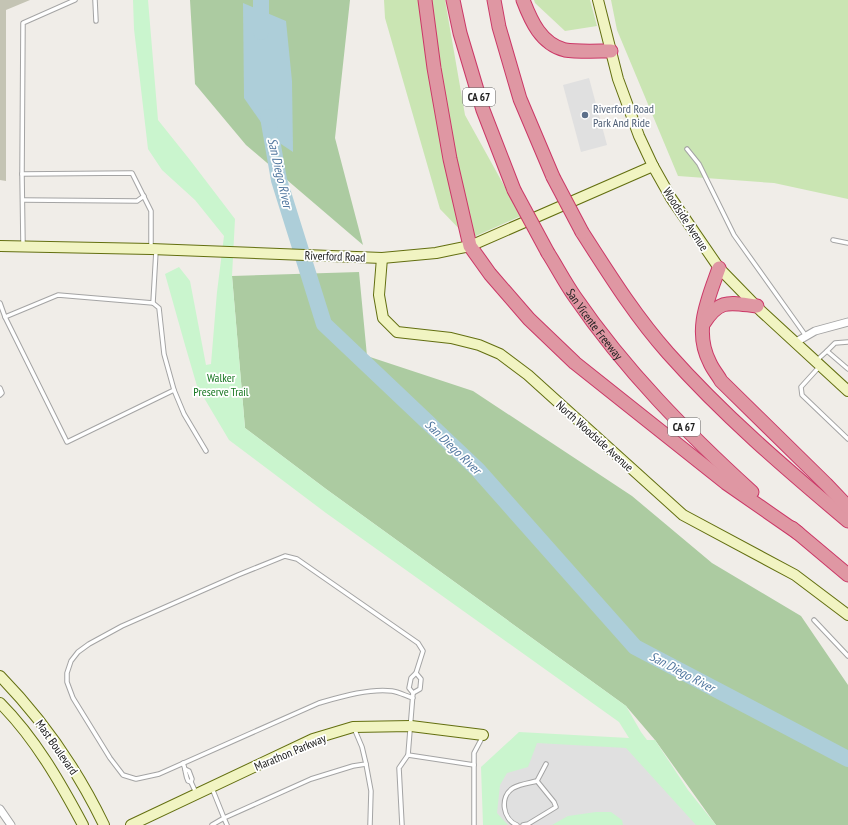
<svg xmlns="http://www.w3.org/2000/svg" width="848" height="825" viewBox="0 0 848 825" font-family="'PT Sans Narrow',sans-serif">
<rect width="100%" height="100%" fill="#f0ede8"/>
<polygon fill="#c4c4b4" points="0,0 30,0 6,10 6,181 0,180"/>
<g fill="#cae5b3">
<polygon points="384,0 445,0 465,115 521,216 469,239 440,209 385,18"/>
<polygon points="534,0 590,0 597,26 565,31 535,3"/>
<polygon points="611,0 848,0 848,199 774,183 678,176 617,30"/>
</g>
<g fill="#accba1">
<polygon points="190,0 350,0 335,138 363,245 246,145 195,84"/>
<polygon points="359,272 367,356 473,391 632,496 712,563 801,616 848,685 848,825 716,825 655,740 626,706 326,489 245,428 232,276"/>
</g>
<polygon fill="#caf5ce" points="133,0 148,0 158,120 190,160 235,219 232,276 245,428 326,489 626,706 641,732 647,740 655,740 688,790 716,825 483,825 481,767 519,732 629,738 619,722 326,513 229,440 197,386 185,345 165,274 179,267 190,281 206,365 211,364 217,292 224,236 195,200 162,170 148,149 134,29"/>
<g fill="#e0e0e0">
<polygon points="589,78 607,145 581,152 563,85"/>
<polygon points="537,743 626,748 696,825 623,825 622,820 611,812 596,812 568,816 552,825 508,825 497,813 500,785 507,773 528,767"/>
</g>
<polygon fill="#adced9" points="243,3 286,21 292,81 293,152 272,138 244,98"/>
<g fill="none" stroke-linecap="round" stroke-linejoin="round">
<g stroke="#adced9" stroke-width="16">
<polyline points="261,32 261,0"/>
<polyline points="268,117 279,180 324,324 478,470 635,647 848,759"/>
</g>
<defs>
<g id="lane">
<polyline points="95,0 96,21"/>
<polyline points="687,149 699,164 734,235 806,336"/>
<polyline points="22,174 23,23 75,0"/>
<polyline points="23,200 137,201 144,196"/>
<polyline points="833,240 848,243"/>
<polyline points="23,244 22,174 132,173 151,211 151,248"/>
<polyline points="0,303 5,317 58,295 153,303 156,251"/>
<polyline points="5,317 67,442 174,390 164,354 159,308 153,303"/>
<polyline points="827,351 835,343 848,342"/>
<polyline points="816,361 827,351 848,369"/>
<polyline points="820,366 801,387 802,395 848,439"/>
<polyline points="0,388 2,393 0,395"/>
<polyline points="174,390 184,414 206,451"/>
<polyline points="814,620 848,656"/>
<polyline points="413,693 420,689 421,679 416,673"/>
<polyline points="408,755 474,765"/>
<path d="M183 763C186 770 185 775 188 781L191 782"/>
<polyline points="366,764 371,791 370,825"/>
<polyline points="185,769 189,771 192,779 191,782 196,793"/>
<polyline points="212,788 224,818 311,779 353,766 366,764 362,747 354,728"/>
<polyline points="212,825 224,818 227,825"/>
<path d="M402 825 399 768 408 755 413 693 409 688 411 678 416 673 423 651 418 643 297 559 285 556 238 575 122 626 89 644 78 652 71 661 67 673V682L73 698 110 758 123 775 136 779 159 774 319 703C340 697 370 688 392 691 399 692 406 696 413 698"/>
<polyline points="474,825 474,753 483,736"/>
<path d="M517 825C503 820 499 797 513 788 520 784 529 783 537 781L546 764"/>
<polyline points="523,825 528,824 556,807 554,802 537,781"/>
</g>
<g id="street">
<polyline points="796,342 815,331 848,322"/>
<polyline points="0,809 11,825"/>
</g>
<g id="secondary">
<polyline points="598,0 618,79 639,136 653,166 671,198 719,268 761,311 848,391"/>
<polyline points="0,246 151,249 382,258 436,253 470,246 653,166"/>
<polyline points="382,258 379,295 383,318 397,332 451,338 479,345 500,354 528,375 683,515 795,575 848,615"/>
<path d="M0 676C43 720 77 769 104 825"/>
<path d="M0 703C35 738 60 782 83 825"/>
<polyline points="131,825 313,739 353,727 411,726 483,735"/>
</g>
<g id="highway">
<polyline points="425,0 434,68 450,159 470,246 490,274 529,319 575,363 726,483 798,533"/>
<polyline points="453,0 460,33 483,110 514,190"/>
<polyline points="494,0 499,27 520,99 553,177"/>
<path d="M523 0C531 21 541 44 565 50 576 52 599 51 611 51"/>
<path d="M582 232C609 274 635 316 668 353 723 415 785 468 848 521"/>
<path id="s1" d="M548 253C557 267 565 283 575 297 625 370 687 433 752 492"/>
<path d="M719 268C708 299 693 331 710 363 713 370 718 375 721 381L826 484 848 507"/>
<path d="M704 323C720 298 730 303 757 306"/>
<polyline points="792,528 848,575"/>
</g>
</defs>
<use href="#lane" stroke="#a4a4a4" stroke-width="5.5"/>
<use href="#street" stroke="#a4a4a4" stroke-width="9"/>
<use href="#secondary" stroke="#636f10" stroke-width="12"/>
<use href="#highway" stroke="#cb3867" stroke-width="15"/>
<use href="#lane" stroke="#fff" stroke-width="3.5"/>
<use href="#street" stroke="#fff" stroke-width="7"/>
<use href="#secondary" stroke="#f1f4c2" stroke-width="10"/>
<use href="#highway" stroke="#df97a3" stroke-width="13"/>
<defs>
<g id="highway-bridge">
<polyline points="553,177 582,232"/>
<polyline points="514,190 548,253"/>
</g>
</defs>
<use href="#highway-bridge" stroke="#cb3867" stroke-width="15" stroke-linecap="butt"/>
<use href="#highway-bridge" stroke="#df97a3" stroke-width="13"/>
</g>
<circle fill="#5c6f8a" stroke="#fff" stroke-width="1.5" cx="585" cy="115" r="4"/>
<g text-anchor="middle" dominant-baseline="central" stroke-width="3.5" stroke-linejoin="round" paint-order="stroke">
<g fill="#fff" stroke="#636363" stroke-width="1">
<rect x="463" y="88" width="32" height="18" rx="3"/>
<rect x="668" y="418" width="32" height="18" rx="3"/>
</g>
<g font-size="11" font-weight="bold" fill="#202020">
<text x="479" y="97">CA 67</text>
<text x="684" y="427">CA 67</text>
</g>
<g font-size="12" fill="#4e5e75" stroke="#fff" text-anchor="start">
<text x="593" y="108">Riverford Road<tspan x="593" dy="14">Park And Ride</tspan></text>
</g>
<g font-size="12" fill="#202020" stroke="#fff">
<text transform="translate(686 219) rotate(57)">Woodside Avenue</text>
<text transform="translate(335 256) rotate(2)">Riverford Road</text>
<text stroke="none"><textPath href="#s1" startOffset="85">San Vicente Freeway</textPath></text>
<text transform="translate(595 436) rotate(42)">North Woodside Avenue</text>
<text transform="translate(57 747) rotate(55)">Mast Boulevard</text>
<text transform="translate(290 752) rotate(-23)">Marathon Parkway</text>
</g>
<g font-size="12" fill="#167620" stroke="#fff">
<text x="221" y="377">Walker<tspan x="221" dy="14">Preserve Trail</tspan></text>
</g>
<g font-size="13" font-style="italic" fill="#5278a0" stroke="#fff">
<text transform="translate(280 173) rotate(77)">San Diego River</text>
<text transform="translate(453 447) rotate(44)">San Diego River</text>
<text transform="translate(682 672) rotate(28)">San Diego River</text>
</g>
</g>
</svg>
